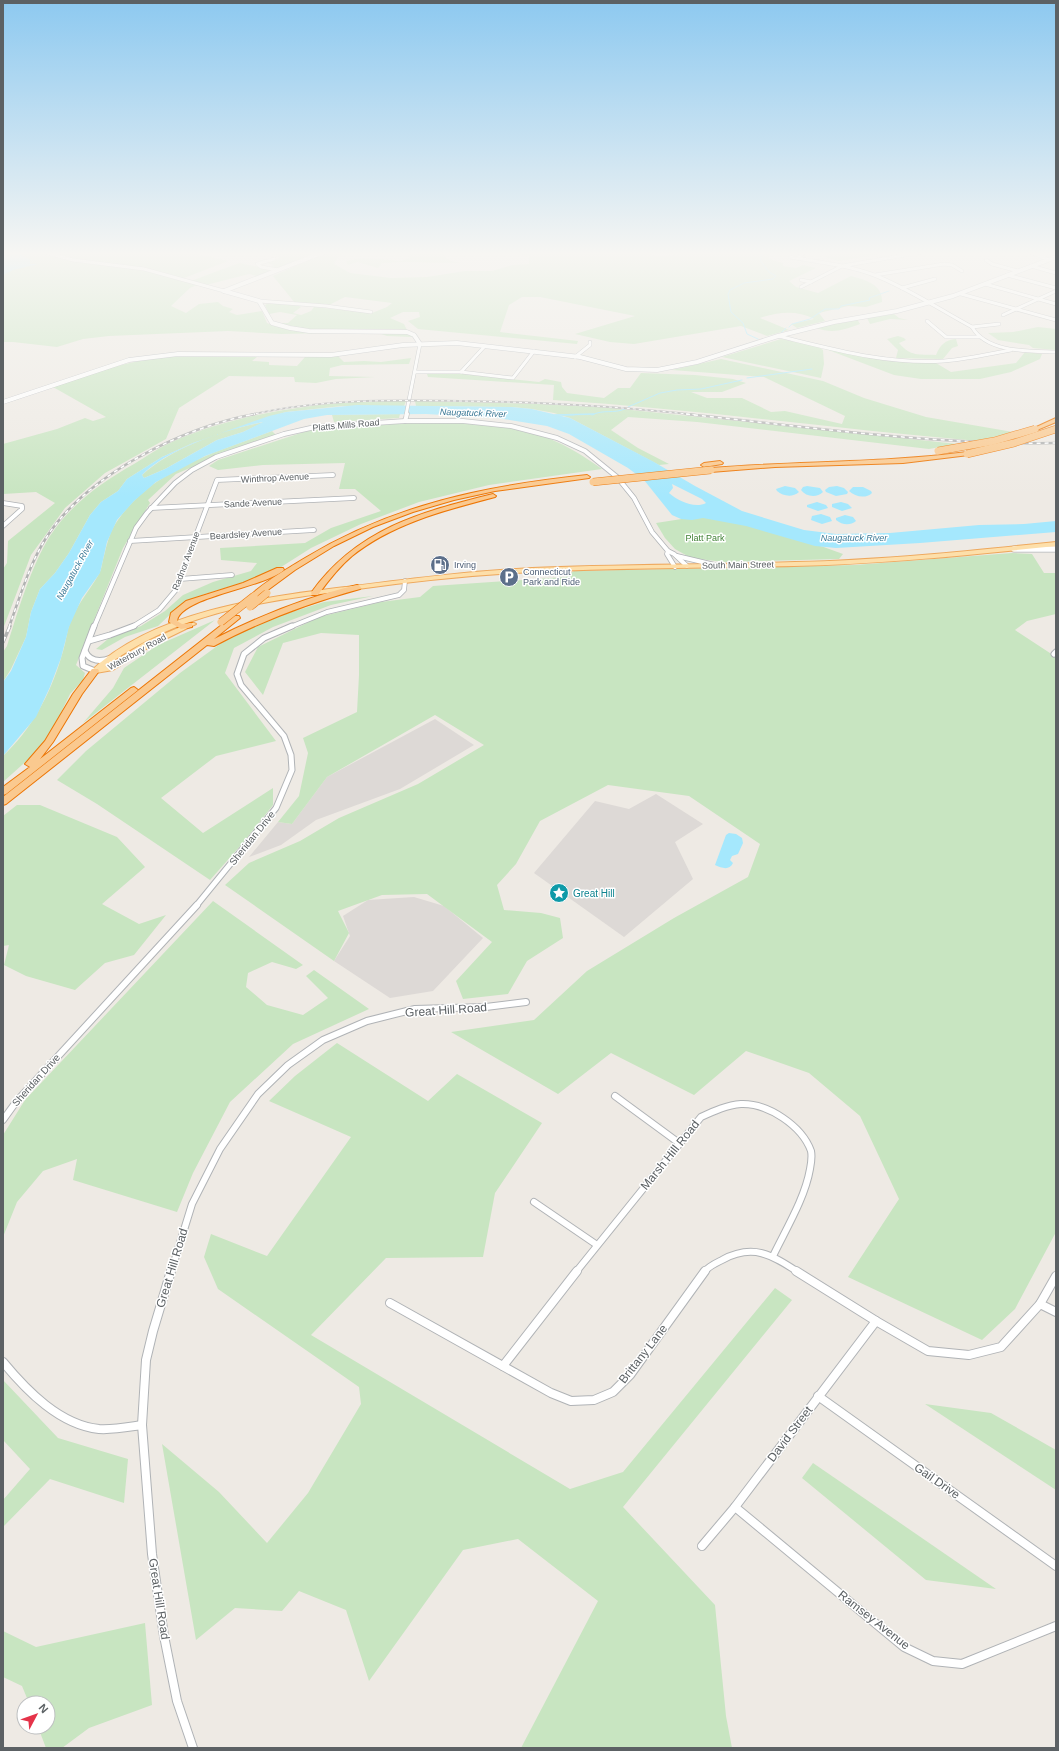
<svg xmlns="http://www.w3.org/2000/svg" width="1059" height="1751" viewBox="0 0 1059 1751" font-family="Arial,sans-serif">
<rect width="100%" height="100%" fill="#eeeae4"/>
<g fill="#ddd9d6">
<polygon points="435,719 474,745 400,789 316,820 281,845 249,857 278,822 292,824 327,777"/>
<polygon points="656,794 703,824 675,842 693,879 624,937 534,873 595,801 629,809"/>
<polygon points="414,897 444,906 483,938 433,991 390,998 334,961 350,936 343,916 368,900"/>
</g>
<g fill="#c8e5c1">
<path d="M3 252H190L228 261 179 280 197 285 190 288 171 306 186 313 199 304 218 302 223 306 233 309 229 312 237 315 262 311 267 323C303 338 337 330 374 331 386 331 398 333 411 334L412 337 387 336 375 332 281 334 228 331 109 336 83 339 57 347 13 342H3Z"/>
<polygon points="261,252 318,252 278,269 271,267 274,265 267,263 279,258 275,255"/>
<path d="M327 252H342L334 264 350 273 391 278 427 277 465 271H492L513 265 529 264V256L503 252H643C660 260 677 253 695 252 720 252 746 252 772 252L768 259 783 263V266L796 268 803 265 816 268 789 281 796 287 818 293 851 276C865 280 883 284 882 302L866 307 848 306 819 313 825 321 797 328 791 324 814 319C797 310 778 312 760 318L789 330 767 336 741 326 634 344 610 342 575 334 635 316 540 297H522L509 305 500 332 578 341 577 344 418 329 408 321 420 317 419 312H403L390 318 404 324 407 330C365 326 317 336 276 323H288L297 315 280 312 269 314 265 305 269 303 299 306 301 307 293 313 301 315 311 311 314 307 372 313 387 307 392 303 345 297 329 305 295 303 273 276Z"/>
<polygon points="408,252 443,252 444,256 451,261 461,263 402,262 382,263 378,268 358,262 348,265 346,261 364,258 401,261 410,258"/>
<polygon points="833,252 892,252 839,261 825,257"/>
<polygon points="239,263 273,270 257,276 249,274 206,285 191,281"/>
<polygon points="894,314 899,318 908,320 890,319 870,324 867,318"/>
<path d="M857 319 860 324C843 330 833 334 816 328Z"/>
<polygon points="1038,327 1056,329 1056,350 1033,348 1029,345 998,340 988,333 1013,332"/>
<path d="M898 336 904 338 906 340 899 343C911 357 918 354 936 355 940 345 945 340 956 339L958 346 952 348 943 359 896 358 898 350 887 339Z"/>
<polygon points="781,339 817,346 823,350 824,364 821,378 722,357"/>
<polygon points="823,348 881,359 936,363 951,372 1016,363 1025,352 1042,354 1040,359 1011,372 980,379 921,379 894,375"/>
<path d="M167 356 257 357 252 361 269 362V365L297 366 305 357 338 356 344 362 364 361 381 362 411 358 409 364 342 365 330 368 329 376 375 377 336 379 316 383 295 382 294 377 229 376 179 408 166 439 105 473 65 508 31 555 3 629V569L7 563 8 541 55 503 36 492 3 494V444L57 429 85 418 93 421 106 417 53 387C91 374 127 361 167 356Z"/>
<path d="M721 359 823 381 864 398 926 417 1013 432 978 441C837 429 695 409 553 400L554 385 428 377 427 374H463L539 382 545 379 561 382 562 387 567 393 604 398 618 388H630L641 373 695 375 733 379 746 383 722 392H691L707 398H742L771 412 785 411 842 424 845 416 764 377 672 370Z"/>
<path d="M362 401H406L404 406H342L286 412 193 443 162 457 127 479 118 491 101 502 90 515 69 553 55 573 40 589 31 612 26 637 11 669 3 682V652L7 646C18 611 31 566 50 536 71 504 102 482 134 464 147 456 160 447 174 441 234 415 298 406 362 401Z"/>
<polygon points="415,401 538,404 612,408 958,444 929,449 697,422 628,417 611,430 638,448 669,464 659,465 570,418 554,413 532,409 512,407 416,406"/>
<polygon points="400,414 399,418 334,422 332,415"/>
<path d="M265 422 243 432 217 440 165 469 144 478 142 475C173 447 224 429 265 422Z"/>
<path d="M430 422C469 423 511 424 548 438 568 446 585 457 602 469L489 485 419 502 361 524 311 548 278 569 248 581 205 594 180 605 158 626 125 637 102 650 96 649 108 639 141 626 165 611 183 595 213 582 251 571 257 563 221 560 220 548 305 543 331 528 381 511 355 489H339L345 463 263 465 218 470 209 466 218 460 316 428Z"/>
<path d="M272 431 277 436 227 452 176 474 148 500 150 503 123 548 76 665 85 673 83 680 70 694 52 731 41 748 3 782V756C31 730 50 695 61 658 64 649 66 639 68 629 75 606 88 593 99 574 102 569 102 562 104 556 107 544 110 530 118 520 154 468 217 452 272 431Z"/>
<path d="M701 516C750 522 797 537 843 554L839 559 724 562 691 558 675 549 665 538 656 523Z"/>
<polygon points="1012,553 1032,554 1044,573 1056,573 1056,614 1027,621 1015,630 1056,657 1056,1232 1015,1309 982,1340 848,1277 899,1199 860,1116 809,1073 746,1051 694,1095 611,1053 558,1094 451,1032 534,1020 587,971 674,918 748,877 760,844 689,796 608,785 540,821 516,864 497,885 504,910 541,913 560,918 563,938 527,961 508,994 463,999 456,981 492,942 427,894 382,895 338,911 349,933 334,961 225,885 249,863 300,841 339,818 418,784 484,745 435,715 327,777 292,824 278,822 299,796 308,753 303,738 357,712 359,675 359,635 321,633 283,643 263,695 245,672 258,647 319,617 381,602 420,597 433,586 565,577 574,571 855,565"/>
<polygon points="373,596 331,605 273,627 234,648 225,673 276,741 216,756 161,798 203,833 273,788 273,805 242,844 210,880 97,804 57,780 86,751 180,673 231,636 279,616 324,602"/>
<polygon points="215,620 83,723 113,688 124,668 158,645"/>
<polygon points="17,805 40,805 117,837 145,867 102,904 139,924 166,915 134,955 105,963 75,990 26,976 4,965 9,945 3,946 3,816"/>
<polygon points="213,901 303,965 296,969 272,962 248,973 246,987 267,1005 303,1015 328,998 306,976 314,970 369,1009 293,1044 230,1102 193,1173 177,1212 73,1180 77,1159 43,1171 17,1202 3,1237 3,1135 25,1100"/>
<polygon points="337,1043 428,1101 457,1074 542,1123 495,1193 483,1257 386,1258 311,1335 570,1489 623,1472 775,1288 792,1300 623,1507 715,1605 726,1716 732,1748 521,1748 598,1601 518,1539 463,1550 369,1681 346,1610 299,1591 282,1611 235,1608 196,1640 162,1444 219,1492 267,1543 308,1493 361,1404 359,1387 218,1289 204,1257 211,1234 267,1256 351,1137 269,1101 295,1076"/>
<polygon points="3,1380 58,1438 128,1459 124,1503 50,1479 3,1527 3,1500 30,1469 3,1440"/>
<polygon points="925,1404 991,1413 1056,1450 1056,1490"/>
<polygon points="813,1463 996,1589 926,1580 802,1478"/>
<polygon points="145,1623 152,1705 89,1728 62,1748 46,1748 38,1727 48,1727 48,1703 29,1703 22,1686 3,1677 3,1631 36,1647"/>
</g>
<g fill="#a5e8fd" fill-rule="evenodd">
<polygon points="3,252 17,252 30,260 30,264 38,264 13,270 3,275"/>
<path d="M357 405 512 407 532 409 570 418 654 462 695 486 742 511 804 530 836 534 890 533 979 525 1024 524 1056 521V532L920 543 836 548 815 546 746 526 703 518 692 520 681 519 672 515 644 480 628 468 569 434 547 426 497 418 426 414 327 415 304 419 205 456 156 482 134 501 117 520 107 542 100 573 82 598 69 627 61 658 50 687 36 717 3 756V682L11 671 26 637 31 612 40 589 55 573 69 553 90 515 101 502 118 491 127 479 162 457 193 443 269 416 286 412ZM263 422 243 432 217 440 165 469 144 478 142 475C167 449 227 429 263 422ZM672 484 702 499 706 503C695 509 678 501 669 493L673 488Z"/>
<path d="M785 486 795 488 799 492C792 498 783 496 777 491L776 489Z"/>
<path d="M807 486 820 488 823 492C817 498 806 497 801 490L803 487Z"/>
<polygon points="837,486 844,488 848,492 847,494 836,496 826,492 825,490 829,487"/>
<path d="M853 487H863L871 491 872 493C866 499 855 497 849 491Z"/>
<polygon points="817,502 826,505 828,508 818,511 807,507 807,505"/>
<polygon points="841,502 848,504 852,508 842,511 832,507 832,504"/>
<polygon points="821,514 830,517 832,521 822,524 811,520 812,516"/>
<path d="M845 515 853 517 856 521C850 526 842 525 836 520V518Z"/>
<path d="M729 833 736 834 742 838 743 843 738 854 732 856 730 860 733 863C729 871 722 868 715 865L726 835Z"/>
</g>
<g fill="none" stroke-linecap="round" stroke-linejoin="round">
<g stroke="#a5e8fd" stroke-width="1">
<polyline points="789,327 792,324 810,319 825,309 839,309 841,306 870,300 869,298 889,291"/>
<polyline points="780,334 786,328"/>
<polyline points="758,339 747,334 743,323 731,312 728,294 730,290 744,283 773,279 776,276 769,272 760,260 763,252"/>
<polyline points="747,378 812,369"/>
<polyline points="628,407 660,393 677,390 701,389 742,380"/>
<polyline points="557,415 574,415"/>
<path d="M592 415C603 409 614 414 625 409"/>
</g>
<polyline stroke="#a5e8fd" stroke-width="1.5" points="555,415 594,414"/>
<defs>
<g id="street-far4">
<polyline points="44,252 73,260 144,269 224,291"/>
<polyline points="1030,252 1047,259"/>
<path d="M790 257C818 262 847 265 874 275 908 288 940 310 972 327 987 353 1029 351 1056 352"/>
<polyline points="797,258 805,252"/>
<polyline points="274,259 257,264 261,267 278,270"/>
<polyline points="986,260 992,264 1018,271"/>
<polyline points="1031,266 1056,273"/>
<polyline points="875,275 944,264 952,265 962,271"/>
<polyline points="1007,275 1056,288"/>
<polyline points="801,280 811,282"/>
<polyline points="985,284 1056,304"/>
<polyline points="801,287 842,266 923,252"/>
<polyline points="902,288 935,279"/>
<polyline points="961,294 1056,320"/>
<polyline points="259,301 326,306 371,312"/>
<polyline points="1003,315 1056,291"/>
<polyline points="927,321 946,337 979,337"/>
<polyline points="972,327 999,324"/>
<path d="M778 336C832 349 888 365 944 361 967 359 989 354 1011 350"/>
<polyline points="575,357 590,345 590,342"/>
<polyline points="415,372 461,372 513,378 534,351"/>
<polyline points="461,372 485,346"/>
<polyline points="406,415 420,344"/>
</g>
<g id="street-far3">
<polyline points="405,421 407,414"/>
<polyline points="3,503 22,506 22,509 3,526"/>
<polyline points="151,508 354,498"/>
<polyline points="130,541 314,530"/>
<polyline points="668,551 667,554 675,567"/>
<polyline points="677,556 719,566"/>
<polyline points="180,579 232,575"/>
<polyline points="94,627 136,528 147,513 175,483 192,470 216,457 284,434 315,427 405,421 463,421 511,426 557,438 585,451 617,477 634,498 652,532 668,551 674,554 687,566"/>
<polyline points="132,627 159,610 175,591 217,480 333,475"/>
<polyline points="290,627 327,612 399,595 404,590 405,581"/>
</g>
<g id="street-far2">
<polyline points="94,626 82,658 83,666 95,671"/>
<polyline points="89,641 110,635 134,626"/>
<path d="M85 651C90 662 101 662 111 658"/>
<polyline points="1054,654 1056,652"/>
<polyline points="196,906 276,808 292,770 291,755 284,736 241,685 237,674 244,654 264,638 292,626"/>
</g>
<g id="street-far1">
<polyline points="615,1096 679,1143"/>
<polyline points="3,1120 16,1102 197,905"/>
<polyline points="534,1202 597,1245"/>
<polyline points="171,1272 192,1204 220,1149 258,1094 288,1065 323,1040 367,1021 415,1009 486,1007 526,1002"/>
<path d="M576 1272 701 1117C714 1111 727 1105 741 1104 768 1103 802 1126 811 1151 812 1156 811 1164 810 1169 805 1198 786 1229 773 1256"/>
<path d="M704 1272C709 1266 716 1263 722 1260 753 1243 772 1255 798 1272"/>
</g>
<g id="street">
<polyline points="171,1271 153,1331 146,1360 142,1425 152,1554 164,1636 177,1701 193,1748"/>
<polyline points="796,1271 876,1321 928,1351 969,1355 1001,1347 1040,1304 1056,1276"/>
<polyline points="390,1303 551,1393 571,1401 594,1400 613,1392 630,1375 705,1271"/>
<polyline points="1040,1304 1056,1312"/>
<path d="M3 1362C27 1391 60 1425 99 1429 113 1430 128 1427 142 1425"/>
<polyline points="503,1366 577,1271"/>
<polyline points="818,1396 1056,1566"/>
<polyline points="735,1507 904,1647 933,1661 962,1664 1056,1626"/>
<polyline points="702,1546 735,1507 876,1321"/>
</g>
<g id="secondary-far1">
<polyline points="224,291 259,301 272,323 290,328 309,331 407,332 414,335 420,344"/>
<polyline points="224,291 324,252"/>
<polyline points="3,402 129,360 178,354 331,355 403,345 457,343 580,357 626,369 657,370 697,362 778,336 834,322 897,311 953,296 1056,257"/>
</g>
<polyline id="secondary" points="1014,549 1056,549"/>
<path id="primary" d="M1056 542V546C969 555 882 564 794 566 707 568 619 568 532 572 473 575 415 581 358 589 267 601 181 610 105 667L145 642 190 623H194L196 624 151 646 113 670 96 673 91 671C154 611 263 597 345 587 408 579 470 571 532 568 620 564 707 565 795 562 882 560 969 551 1056 542Z"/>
<g id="highway">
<polygon points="1056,418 1056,422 1037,430 1032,429"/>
<path d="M967 452 970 454 969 455 903 463 775 467 711 472 708 470 711 468C796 461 882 463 967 452Z"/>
<polygon points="720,461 723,463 722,464 704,467 701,465 704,463"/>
<path d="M587 475 590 477 589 478 495 491 454 500 413 512 373 527 334 546 295 570 257 598H254L250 596C261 584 290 567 305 558 395 504 484 486 587 475Z"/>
<path d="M493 494 496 496 495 497C446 510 393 523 352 556 339 567 328 581 318 595H312L311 593C357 529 420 512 493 494Z"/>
<path d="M277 568H283L284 570C264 588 180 597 177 621L182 624 192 623V627L181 629 169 622 171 613 186 601 243 583Z"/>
<path d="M357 585 361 587 360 589C309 603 261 621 214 646L207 645 6 804 3 805V797L233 616H239L240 618 214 639C259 616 307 597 357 585Z"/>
<polygon points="92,669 98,669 99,671 82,694 53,742 40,759 131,688 134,687 138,690 6,794 3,795 3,787 30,767 25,764 45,741 73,694"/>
</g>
</defs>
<use href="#street-far4" stroke="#b0b3b6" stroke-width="4"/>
<use href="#street-far3" stroke="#b0b3b6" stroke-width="5.5"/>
<use href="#street-far2" stroke="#b0b3b6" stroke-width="7"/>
<use href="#street-far1" stroke="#b0b3b6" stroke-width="8"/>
<use href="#street" stroke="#b0b3b6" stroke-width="10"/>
<use href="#secondary-far1" stroke="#b1b5b9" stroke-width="5"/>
<use href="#secondary" stroke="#b1b5b9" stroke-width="7"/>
<use href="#primary" stroke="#eea85d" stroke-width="2"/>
<use href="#highway" stroke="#ed7605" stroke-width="2"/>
<use href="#street-far4" stroke="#fff" stroke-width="3"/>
<use href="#street-far3" stroke="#fff" stroke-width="4"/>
<use href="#street-far2" stroke="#fff" stroke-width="5"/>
<use href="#street-far1" stroke="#fff" stroke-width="6"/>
<use href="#street" stroke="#fff" stroke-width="8"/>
<use href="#secondary-far1" stroke="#fff" stroke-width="4"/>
<use href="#secondary" stroke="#fff" stroke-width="5.5"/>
<use href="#primary" fill="#fddfaa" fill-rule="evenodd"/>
<use href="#highway" fill="#fac98f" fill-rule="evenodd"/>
<defs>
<path id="rail-far2" d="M250 415C318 399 390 400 459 401 538 402 617 406 696 415"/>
<g id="rail-far1">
<path d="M686 414C809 427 932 445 1056 443"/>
<path d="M9 627C20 597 29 565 46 538 86 475 183 427 255 414"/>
</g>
<polyline id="rail" points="3,642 10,626"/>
</defs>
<use href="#rail-far2" stroke="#b1b2b2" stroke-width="2"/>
<use href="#rail-far1" stroke="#b1b2b2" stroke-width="2.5"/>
<use href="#rail" stroke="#b1b2b2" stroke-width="3.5"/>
<use href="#rail-far2" stroke="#fff" stroke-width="1" stroke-dasharray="3" stroke-linecap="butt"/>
<use href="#rail-far1" stroke="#fff" stroke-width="1.5" stroke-dasharray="4" stroke-linecap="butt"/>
<use href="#rail" stroke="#fff" stroke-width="2" stroke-dasharray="5.5" stroke-linecap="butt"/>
<defs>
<g id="highway-bridge">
<polyline points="938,451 994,441 1035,429"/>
<polyline points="967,454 1014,443 1056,429"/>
<polyline points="593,482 711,470"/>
<polyline points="250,607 267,593"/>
<polyline points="221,622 254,596"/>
</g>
</defs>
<use href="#highway-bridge" stroke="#ed7605" stroke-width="8" stroke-linecap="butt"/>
<use href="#highway-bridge" stroke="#fac98f" stroke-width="7"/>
</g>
<linearGradient id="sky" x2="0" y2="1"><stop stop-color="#8dc9f0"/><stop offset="0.51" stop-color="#f7f6f3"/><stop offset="1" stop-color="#f7f6f3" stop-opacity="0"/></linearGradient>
<rect width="1059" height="497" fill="url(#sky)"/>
<defs>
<symbol id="fuel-disc" viewBox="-11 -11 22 22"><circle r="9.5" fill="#5c6f8a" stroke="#fff"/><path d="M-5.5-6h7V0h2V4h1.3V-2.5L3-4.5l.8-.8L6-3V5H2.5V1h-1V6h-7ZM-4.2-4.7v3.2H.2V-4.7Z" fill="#fff"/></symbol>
<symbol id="parking-disc" viewBox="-11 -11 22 22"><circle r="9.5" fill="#5c6f8a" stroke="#fff"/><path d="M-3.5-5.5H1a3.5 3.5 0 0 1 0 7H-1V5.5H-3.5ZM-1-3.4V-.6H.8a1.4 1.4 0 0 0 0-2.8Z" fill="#fff"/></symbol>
<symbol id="sight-disc" viewBox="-11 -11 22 22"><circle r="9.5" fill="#0f9aa8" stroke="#fff"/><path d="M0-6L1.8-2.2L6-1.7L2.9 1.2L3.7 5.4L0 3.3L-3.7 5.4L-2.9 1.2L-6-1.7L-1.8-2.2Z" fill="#fff"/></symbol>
</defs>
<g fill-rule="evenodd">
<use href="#fuel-disc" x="429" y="554" width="22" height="22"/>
<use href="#parking-disc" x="498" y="566" width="22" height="22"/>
<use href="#sight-disc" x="548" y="882" width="22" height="22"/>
</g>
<g text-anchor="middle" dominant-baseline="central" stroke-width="3" stroke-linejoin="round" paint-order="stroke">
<g font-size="9" font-style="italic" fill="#3a7895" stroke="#fff">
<text transform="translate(473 413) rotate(2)">Naugatuck River</text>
<text x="854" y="538">Naugatuck River</text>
<text transform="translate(75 570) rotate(-61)">Naugatuck River</text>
</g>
<g font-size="9" fill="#5c6164" stroke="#fff">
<text transform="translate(346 425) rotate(-5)">Platts Mills Road</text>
<text transform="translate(275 478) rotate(-3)">Winthrop Avenue</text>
<text transform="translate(253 503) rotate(-3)">Sande Avenue</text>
<text transform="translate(246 534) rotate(-4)">Beardsley Avenue</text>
<text transform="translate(186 561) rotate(-69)">Radnor Avenue</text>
<text transform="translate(738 565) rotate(-1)">South Main Street</text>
<text transform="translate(137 652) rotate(-29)">Waterbury Road</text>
</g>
<g font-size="9" fill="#418136" stroke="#fff">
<text x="705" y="538">Platt Park</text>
</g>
<g font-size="9" fill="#4e5e75" stroke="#fff" text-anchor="start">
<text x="454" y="565">Irving</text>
<text x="523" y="572">Connecticut<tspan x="523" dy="10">Park and Ride</tspan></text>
</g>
<g font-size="10" fill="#5c6164" stroke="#fff">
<text transform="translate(252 838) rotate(-51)">Sheridan Drive</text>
<text transform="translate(36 1080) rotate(-48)">Sheridan Drive</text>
</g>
<g font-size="10" fill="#0d838f" stroke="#fff" text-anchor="start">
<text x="573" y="893">Great Hill</text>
</g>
<g font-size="12" fill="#5c6164" stroke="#fff">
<text transform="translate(446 1010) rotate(-4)">Great Hill Road</text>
<text transform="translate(670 1155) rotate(-51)">Marsh Hill Road</text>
<text transform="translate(172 1268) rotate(-73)">Great Hill Road</text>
<text transform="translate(643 1354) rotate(-52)">Brittany Lane</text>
<text transform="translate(790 1434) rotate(-53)">David Street</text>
<text transform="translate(937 1481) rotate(35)">Gail Drive</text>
<text transform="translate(159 1599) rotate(81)">Great Hill Road</text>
<text transform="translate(874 1620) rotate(38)">Ramsey Avenue</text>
</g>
</g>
<rect width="1059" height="1751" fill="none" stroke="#5c6164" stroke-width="8"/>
<g transform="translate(36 1715) rotate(49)"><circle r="19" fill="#ffffff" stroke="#bec0c1"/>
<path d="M0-3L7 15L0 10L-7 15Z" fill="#e53349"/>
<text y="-6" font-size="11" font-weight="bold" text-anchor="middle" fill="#5c6164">N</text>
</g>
</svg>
